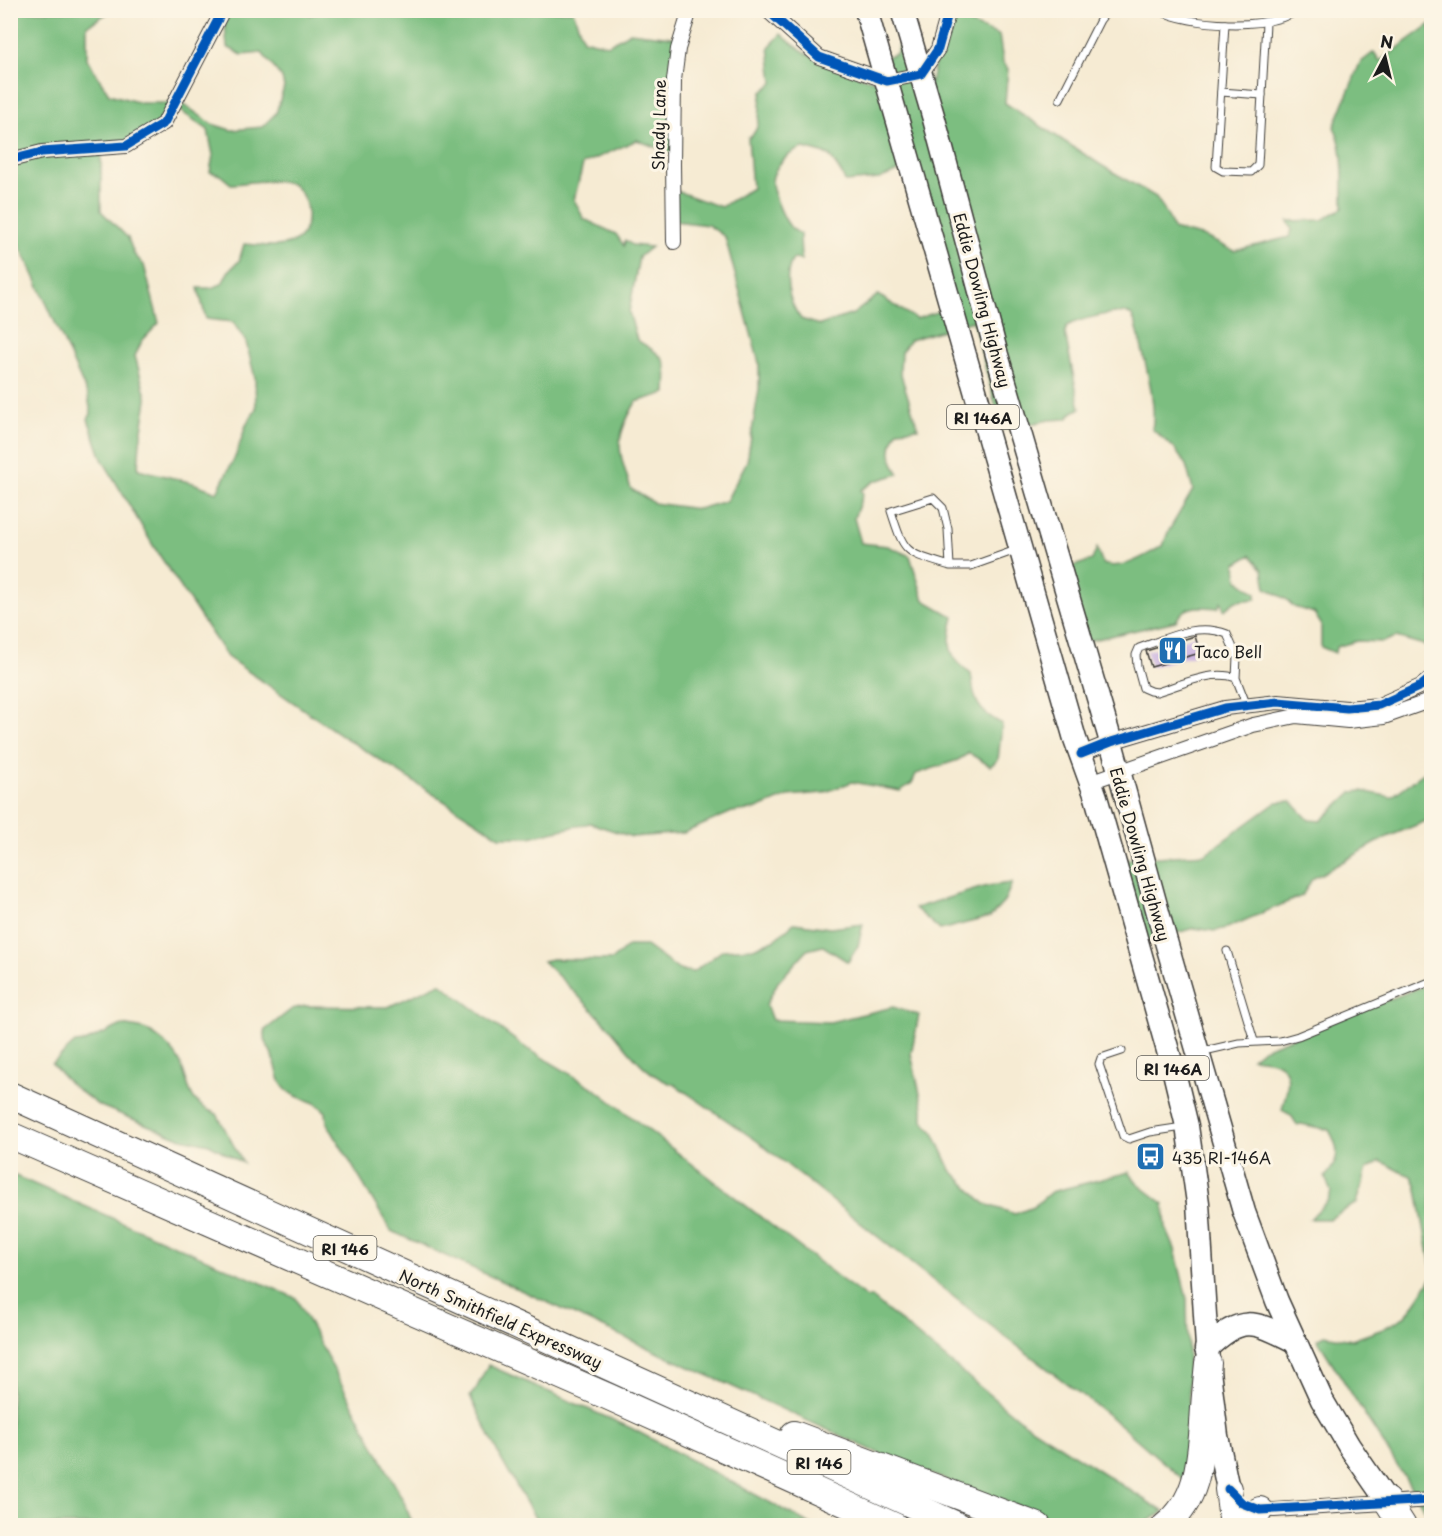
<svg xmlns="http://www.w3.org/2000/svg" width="1442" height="1536" viewBox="0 0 1442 1536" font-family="'Playpen Sans',sans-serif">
<rect width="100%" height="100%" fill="#fcf5e5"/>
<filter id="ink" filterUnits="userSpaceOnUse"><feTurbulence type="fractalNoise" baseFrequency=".0167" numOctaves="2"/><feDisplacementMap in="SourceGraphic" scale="12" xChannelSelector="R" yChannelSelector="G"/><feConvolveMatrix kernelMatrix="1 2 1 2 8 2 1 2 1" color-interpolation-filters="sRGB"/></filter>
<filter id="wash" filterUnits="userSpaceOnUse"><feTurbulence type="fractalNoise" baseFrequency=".008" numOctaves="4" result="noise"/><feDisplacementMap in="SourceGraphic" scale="24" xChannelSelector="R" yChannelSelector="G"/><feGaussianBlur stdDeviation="1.35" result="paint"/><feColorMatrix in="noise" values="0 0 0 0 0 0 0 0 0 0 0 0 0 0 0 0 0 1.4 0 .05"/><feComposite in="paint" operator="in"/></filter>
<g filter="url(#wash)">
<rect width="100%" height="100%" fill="#f6ebd3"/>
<g fill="#7bbe80" stroke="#4c6d4e" stroke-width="1.5" fill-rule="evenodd">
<path d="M307 10 310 15 325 10 573 11 583 39 608 45 630 32 680 38 673 154 637 140 583 164 574 200 584 219 616 234 624 246 625 240 632 245 651 247 639 257 629 312 637 340C666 358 668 357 666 393L636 402C613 441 618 448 631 489L654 503 698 509 726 501 747 461 759 389V363L725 237 708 225 674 221V190L721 207 752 188 748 138C763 130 758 106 762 92L773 83 769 47 781 34C811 62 844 72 882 83L883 57 896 54 904 27 931 83 945 11H971L970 24 999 35 1003 62 1008 69 1005 103 1101 165 1156 197 1168 216 1173 229 1205 237 1234 251 1289 237 1292 230 1288 221 1322 220 1343 208C1342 183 1346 149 1334 127L1360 63 1374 52 1380 61 1431 24V647L1396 637 1383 642 1357 641 1336 647 1335 653 1321 647V624L1314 613 1294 607 1286 599 1266 588 1263 570 1251 555 1236 564 1238 580 1256 593V599L1236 601 1224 610 1221 602 1218 608C1201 607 1185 603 1176 621L1079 643 1059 571 1092 560 1097 548 1103 564C1124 571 1145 555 1163 546L1168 532 1193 490 1186 465 1174 448 1152 429C1158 402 1142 352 1136 324 1134 321 1133 317 1131 315 1121 308 1077 320 1067 326L1065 333 1080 409 1074 411 1067 419 1049 420 1002 430 973 321 910 340 901 352 900 372 918 428 898 430C888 446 889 459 899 474L875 481 861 490 863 494 854 518 861 543 888 546 910 556 924 600 954 617C947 644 947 657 971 674 975 702 976 710 1002 724L998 760 990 766 969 753 958 760 916 774 912 783 900 791 852 782 823 793 788 796 757 809 732 812 684 833 632 837 590 823 530 837H500L341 735 227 657 154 547 102 459 88 419 91 414 88 396 31 269 11 228V11H111L87 26V59L109 94 141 103H177L186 106 212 124 231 130 262 127 276 113 284 87 282 78 262 53 242 55 227 47 224 15 220 11ZM175 109 179 110 208 130 213 155 210 172 220 175 231 184C247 183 277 178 291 184 310 193 314 232 294 242 279 249 260 245 244 244L239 261 228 272 222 284 211 288H198L206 319 233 322 246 342 255 378 256 409 246 425 236 455 217 492 193 483 138 469 140 442 147 400 135 356 142 341 159 323 144 265 134 254 128 238 101 211V155L127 151ZM804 148 829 155 842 174 845 182 879 179 911 166 951 307 916 319 878 295 853 314 820 325 801 319C789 303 782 277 793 259L801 260 800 234C797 231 791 229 789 225 783 218 771 189 772 181 774 165 790 151 804 148Z"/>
<polygon points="1429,769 1431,769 1431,819 1385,838 1312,879 1302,896 1227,928 1214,931 1194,928 1135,945 1125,859 1205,854 1277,802 1291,801 1309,820 1321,821 1352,792 1362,791 1391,797"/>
<polygon points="1012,883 1004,902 990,917 940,930 915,908 987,886"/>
<path d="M794 923 830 928 863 924 858 946 848 962 823 946 807 950 778 982 766 1005 772 1020 830 1022 893 1007 919 1015 911 1054 923 1107V1121L934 1133 951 1170 985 1204 1015 1214 1033 1207 1051 1192 1129 1172 1138 1184 1164 1204 1166 1228 1175 1249 1187 1299 1190 1460 1185 1481 1113 1419 964 1305 757 1141 675 1085C644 1076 627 1047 606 1024 585 1002 564 982 543 961L552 959 612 960 628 946H646L679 970 693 972 723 950 753 948 774 940Z"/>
<path d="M440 983 523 1046 594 1088 842 1280 867 1298H872L1020 1420 1164 1512 1142 1525H1067L898 1462 391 1231 327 1123 326 1112C312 1098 307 1102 292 1094 276 1085 279 1070 273 1057 267 1042 265 1048 265 1030L292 1009 305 1006 388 1007Z"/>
<path d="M1431 983V1266L1416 1184 1411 1176C1396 1171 1393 1166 1380 1161L1367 1169 1357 1203 1329 1219H1310L1328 1200 1331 1192 1325 1177C1340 1160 1340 1149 1329 1130L1301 1124 1297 1125 1291 1115 1282 1110C1285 1095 1296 1071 1276 1062 1270 1059 1259 1059 1252 1058L1263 1049Z"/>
<path d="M122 1025C129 1027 139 1027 146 1030 158 1036 174 1050 180 1062 191 1088 186 1102 217 1114L243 1163 209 1144 177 1137 98 1105 69 1083 52 1064 75 1043 85 1042Z"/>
<polygon points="11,1174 296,1298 404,1502 413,1525 11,1525"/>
<polygon points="1431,1279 1431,1519 1317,1339 1325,1335 1352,1340 1383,1329 1406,1316"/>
<polygon points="488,1365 631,1428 812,1525 539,1525 502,1461 470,1396 476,1389"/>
</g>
<g id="blocks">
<polygon fill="#c6aee1" points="1195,636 1200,653 1151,667 1146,651"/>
</g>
</g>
<g filter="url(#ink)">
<use href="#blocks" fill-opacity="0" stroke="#3d3b37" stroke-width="1.5"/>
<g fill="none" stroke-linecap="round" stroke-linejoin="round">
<defs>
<g id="service">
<path d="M1157 10C1193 26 1265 31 1299 10"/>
<polyline points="1225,24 1216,167 1223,171 1251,172 1258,165 1266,23"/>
<polyline points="1221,92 1262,95"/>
<polyline points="1060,99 1100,20 1108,10"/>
<path d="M950 566C905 552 905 555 891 511L933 498 943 508 948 529 950 566H971L1016 550"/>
<path d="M1236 678 1237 657 1227 634C1197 622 1168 638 1139 648L1136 655 1137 666 1143 688 1150 691 1157 692C1181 685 1212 669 1236 678L1247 706"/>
<polyline points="1227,951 1254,1041"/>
<polyline points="1122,1051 1101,1058 1099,1064 1123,1136 1129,1139 1150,1132 1183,1127"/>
<polyline points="1200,1052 1239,1043 1280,1041 1298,1036 1432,981"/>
</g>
<g id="minor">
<polyline points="767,10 819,57 887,81 921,74 938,49 949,10"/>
<polyline points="10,160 42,152 126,146 164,123 223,10"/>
<polyline points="674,242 673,164 674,80 678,49 690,10"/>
<polyline points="1081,754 1111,742 1225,708 1278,702 1347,708 1379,705 1421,686 1432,677"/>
<polyline points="1090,782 1253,725 1296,716 1348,721 1384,717 1432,700"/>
<polyline points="1254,1509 1274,1510 1432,1500"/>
</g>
<g id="primary">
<polyline points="866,10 1075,739 1096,797 1174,1072 1187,1126 1198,1203 1208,1363 1217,1436 1228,1489"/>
<polyline points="902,10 934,119 997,355 1111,742 1165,938 1244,1212 1277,1301 1322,1400 1349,1446 1387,1501"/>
<path d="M1206 1349C1242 1315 1252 1320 1294 1341"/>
</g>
<g id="motorway">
<polyline points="10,1095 959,1526"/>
<polyline points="10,1135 609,1397 895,1526"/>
<polyline points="794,1434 1038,1526"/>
<polyline points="1228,1489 1233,1526"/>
<polyline points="1387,1501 1403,1526"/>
<path d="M1165 1526C1198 1501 1200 1461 1203 1424 1204 1403 1206 1383 1208 1363"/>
<polyline points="1236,1526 1244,1518 1260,1510"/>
</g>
</defs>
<use href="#service" stroke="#3d3b37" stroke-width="9"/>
<use href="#minor" stroke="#3d3b37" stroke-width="16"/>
<use href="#primary" stroke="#3d3b37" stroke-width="25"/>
<use href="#motorway" stroke="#3d3b37" stroke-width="28"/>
<use href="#service" stroke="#fff" stroke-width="7"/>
<use href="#minor" stroke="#fff" stroke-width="14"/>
<use href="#primary" stroke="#fff" stroke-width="22"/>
<use href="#motorway" stroke="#fff" stroke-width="26"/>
<defs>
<g id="cycleway">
<polyline points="767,10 819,57 887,81 921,74 938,49 949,10"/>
<polyline points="10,160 42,152 126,146 164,123 223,10"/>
<polyline points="1081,754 1111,742 1225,708 1278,702 1347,708 1379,705 1421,686 1432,677"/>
<polyline points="1228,1489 1242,1503 1260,1510 1432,1500"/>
</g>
</defs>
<use href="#cycleway" stroke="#fcf5e5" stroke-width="13"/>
<use href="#cycleway" stroke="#0057b8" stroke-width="9"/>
</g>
</g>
<defs>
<symbol id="restaurant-square" viewBox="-11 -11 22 22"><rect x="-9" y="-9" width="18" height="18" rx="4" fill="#1f6fb2" stroke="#fcf5e5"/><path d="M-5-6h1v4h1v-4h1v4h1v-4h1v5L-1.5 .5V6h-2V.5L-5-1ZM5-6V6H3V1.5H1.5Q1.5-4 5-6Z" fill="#fff"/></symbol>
<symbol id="bus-square" viewBox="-11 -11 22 22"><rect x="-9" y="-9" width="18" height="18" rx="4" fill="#1f6fb2" stroke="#fcf5e5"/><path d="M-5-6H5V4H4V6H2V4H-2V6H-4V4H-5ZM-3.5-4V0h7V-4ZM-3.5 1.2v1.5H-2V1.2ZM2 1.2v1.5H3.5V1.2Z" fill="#fff"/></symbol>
</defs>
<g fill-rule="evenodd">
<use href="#restaurant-square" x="1156" y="634" width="33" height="33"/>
<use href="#bus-square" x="1134" y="1140" width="33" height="33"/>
</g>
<g text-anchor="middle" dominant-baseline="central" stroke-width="6" stroke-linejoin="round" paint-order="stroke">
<g fill="#fcf5e5" stroke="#5f5d58" stroke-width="1.5">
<rect x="947" y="405" width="72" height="24" rx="4.5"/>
<rect x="1137" y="1056" width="72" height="24" rx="4.5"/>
<rect x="313.5" y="1236" width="63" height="24" rx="4.5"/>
<rect x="787.5" y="1450" width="63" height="24" rx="4.5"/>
</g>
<g font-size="15" font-weight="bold" fill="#1c1c1c">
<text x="983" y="417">RI 146A</text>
<text x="1173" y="1068">RI 146A</text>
<text x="345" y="1248">RI 146</text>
<text x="819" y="1462">RI 146</text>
</g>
<g font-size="16" fill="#1c1c1c" stroke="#fcf5e5">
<text transform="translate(658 125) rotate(-89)">Shady Lane</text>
<text transform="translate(983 300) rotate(75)">Eddie Dowling Highway</text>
<text transform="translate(1141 854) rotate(74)">Eddie Dowling Highway</text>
<text transform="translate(501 1318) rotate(24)">North Smithfield Expressway</text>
</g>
<g font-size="16" fill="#1c1c1c" stroke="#fcf5e5" text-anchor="start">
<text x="1194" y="651">Taco Bell</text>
<text x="1172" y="1157">435 RI-146A</text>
</g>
</g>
<rect width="1442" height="1536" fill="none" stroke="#fcf5e5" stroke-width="36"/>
<g transform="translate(1385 57) rotate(7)" stroke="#fcf5e5" stroke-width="4.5" paint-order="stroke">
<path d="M0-4.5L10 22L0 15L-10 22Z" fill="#1c1c1c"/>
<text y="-9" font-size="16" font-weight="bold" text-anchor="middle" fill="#1c1c1c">N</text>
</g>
</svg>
